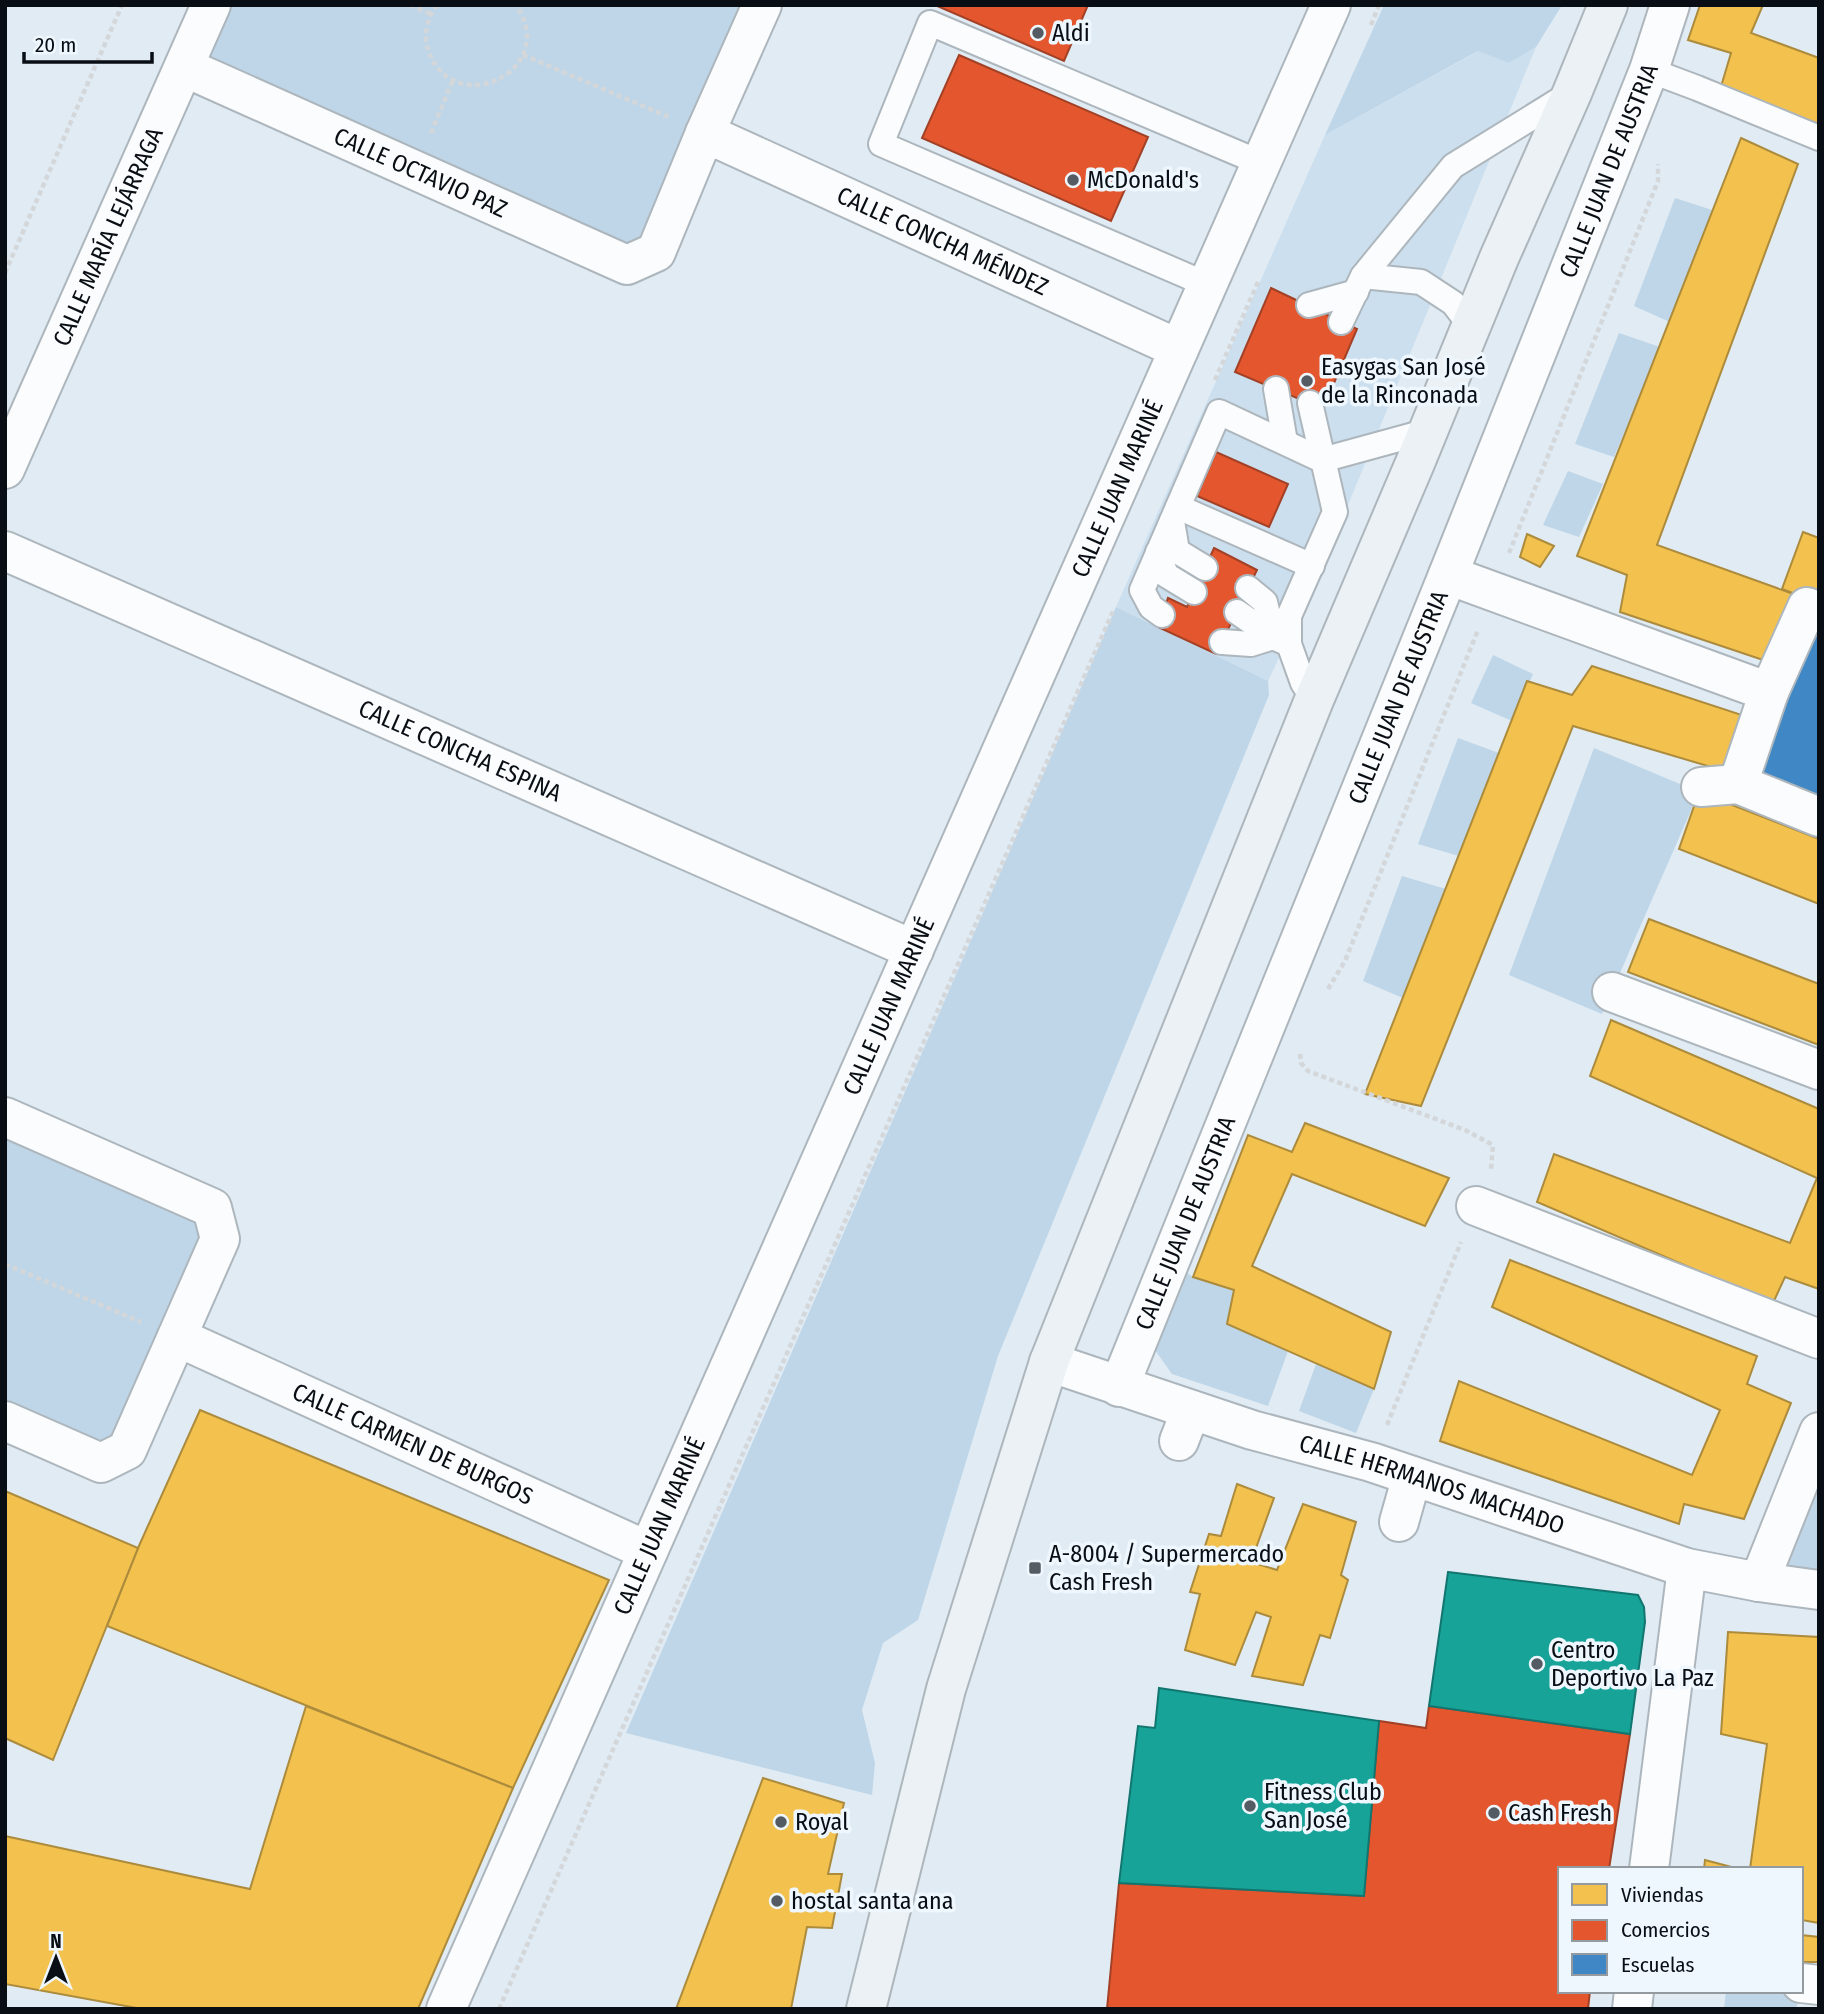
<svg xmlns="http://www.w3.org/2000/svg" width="1824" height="2014" viewBox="0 0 1824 2014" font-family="'Fira Sans Condensed',sans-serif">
<rect width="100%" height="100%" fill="#e0ebf4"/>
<polygon fill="#ccdfee" points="1536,47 1325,561 1268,681 1116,607 1325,135 1479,51 1509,63"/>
<g fill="#bed6e8">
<polygon points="211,5 744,5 759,12 627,265 184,67"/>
<polygon points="1384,5 1562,5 1536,47 1509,63 1478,51 1325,135"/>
<polygon points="1675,198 1715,211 1672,323 1634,306"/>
<polygon points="1619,333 1660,347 1614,457 1575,444"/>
<polygon points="1568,471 1603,484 1579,537 1543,525"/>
<polygon points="1116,607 1268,681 1269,695 998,1356 918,1620 883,1643 862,1710 875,1763 872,1795 626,1733"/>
<polygon points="1493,655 1533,674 1512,721 1471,703"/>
<polygon points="1458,738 1499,753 1459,856 1418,844"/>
<polygon points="1594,748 1699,792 1602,1014 1509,975"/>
<polygon points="1402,876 1446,889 1403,998 1363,981"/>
<polygon points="5,1117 212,1208 127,1450 5,1421"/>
<polygon points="1180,1268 1193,1277 1234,1290 1227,1324 1288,1351 1268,1406 1172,1374 1155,1350"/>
<polygon points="1316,1364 1374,1389 1356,1433 1299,1411"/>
<polygon points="1819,1432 1819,1590 1759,1582"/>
<polygon points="1726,1991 1760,1991 1800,1995 1796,2009 1724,2009"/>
</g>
<g fill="#f2c14e" stroke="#ac8b3c" stroke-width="2">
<polygon points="1700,5 1763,5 1751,33 1819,58 1819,124 1720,90 1731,53 1688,40"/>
<polygon points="1741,138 1798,164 1657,545 1799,596 1772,663 1620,612 1627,575 1577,556"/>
<polygon points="1803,532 1819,538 1819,603 1782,589"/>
<polygon points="1527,534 1554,546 1540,567 1520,557"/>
<polygon points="1592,666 1751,718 1728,772 1573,726 1421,1106 1365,1094 1527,681 1572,695"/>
<polygon points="1699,792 1819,839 1819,904 1679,849"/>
<polygon points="1649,919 1819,984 1819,1045 1628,972"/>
<polygon points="1611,1020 1819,1109 1819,1289 1785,1277 1773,1303 1537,1202 1554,1154 1790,1243 1817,1178 1590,1076"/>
<polygon points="1305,1123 1449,1178 1425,1226 1292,1174 1252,1266 1391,1332 1374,1389 1227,1324 1234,1290 1193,1277 1248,1135 1292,1152"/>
<polygon points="1510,1260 1757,1356 1747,1384 1791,1403 1744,1519 1684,1504 1679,1524 1440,1441 1459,1381 1692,1475 1720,1410 1492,1307"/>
<polygon points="200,1410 609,1580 513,1788 107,1626 138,1548"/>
<polygon points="1237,1484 1274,1498 1251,1562 1277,1570 1303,1504 1356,1522 1341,1575 1348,1580 1330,1638 1320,1635 1303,1685 1252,1676 1271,1617 1256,1612 1235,1665 1185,1650 1200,1594 1190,1592 1209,1534 1221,1536"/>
<polygon points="5,1491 138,1548 53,1760 5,1738"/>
<polygon points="1728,1632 1819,1637 1819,1923 1802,1920 1801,1922 1801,1869 1750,1869 1767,1744 1721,1734"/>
<polygon points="306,1706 513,1788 418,2009 142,2009 5,1984 5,1836 250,1889"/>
<polygon points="763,1778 844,1803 828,1874 842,1874 832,1928 807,1927 791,2009 676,2009"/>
<polygon points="1705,1860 1739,1869 1704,1869"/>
<polygon points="1801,1935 1819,1937 1819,1962 1803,1962 1803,1968 1801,1968"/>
</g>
<g fill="#e4572e" stroke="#a24126" stroke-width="2">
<polygon points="935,5 1088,5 1064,61"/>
<polygon points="959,55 1148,137 1111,221 922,138"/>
<polygon points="1271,288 1357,329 1323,409 1235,372"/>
<polygon points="1216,452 1288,484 1269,527 1197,496"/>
<polygon points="1214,548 1257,570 1216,654 1158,627 1168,598 1187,607"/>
<polygon points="1429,1706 1630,1734 1609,1869 1560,1869 1560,1991 1590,1991 1588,2009 1107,2009 1119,1883 1364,1896 1379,1721 1426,1728"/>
</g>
<polygon fill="#3f88c5" stroke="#2e6390" stroke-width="2" points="1819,622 1819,809 1751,782"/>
<g fill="#17a398" stroke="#127670" stroke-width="2">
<polygon points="1448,1572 1638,1595 1644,1607 1645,1622 1630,1734 1429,1706"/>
<polygon points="1159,1688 1379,1721 1364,1896 1119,1883 1138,1726 1155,1728"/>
</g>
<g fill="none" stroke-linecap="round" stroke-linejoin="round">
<defs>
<g id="lane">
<polyline points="1649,70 1697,88 1819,138"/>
<polyline points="1363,276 1421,282 1453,303 1471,326"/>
<polyline points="1208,285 881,144 930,23 1261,163"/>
<polyline points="1309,305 1356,292"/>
<polyline points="1341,322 1363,276 1453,166 1571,93"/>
<polyline points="1276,389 1285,442"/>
<polyline points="1310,403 1335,512 1289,616 1289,644 1303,683 1314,700"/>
<polyline points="1178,507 1312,566"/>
<polyline points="1172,521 1177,551 1205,568"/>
<polyline points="1158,552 1166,575 1194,592"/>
<polyline points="1248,588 1265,602 1273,637"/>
<polyline points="1237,612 1273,637"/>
<polyline points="1162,615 1151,607 1142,590 1219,412 1322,460 1428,431"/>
<polyline points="1222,642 1251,644 1273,637 1289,644"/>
</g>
<g id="street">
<path id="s1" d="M184 67 627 265 656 252 705 133 762 5"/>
<path id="s2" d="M705 133 1179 349"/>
<path id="s3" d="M5 469 211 5"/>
<path id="s4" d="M5 551 914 950"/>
<polyline points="1448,575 1769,692"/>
<polyline points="1819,612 1807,607 1769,692 1738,784 1819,817"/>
<polyline points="1701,787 1738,784"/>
<polyline points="1612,992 1819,1070"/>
<polyline points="5,1117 212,1208 220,1239 127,1450 101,1463 5,1421"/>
<polyline points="1476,1206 1819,1339"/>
<path id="s5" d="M177 1337 648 1551"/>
<path id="s6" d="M1049 1362 1252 1430 1371 1462 1687 1568 1759 1582 1819 1590"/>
<path id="s7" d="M1119 1387 1448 575 1649 70 1670 5"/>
<polyline points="1179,1441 1191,1410"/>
<polyline points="1399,1522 1412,1476"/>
<polyline points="1759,1582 1819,1432"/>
<polyline points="1649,1869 1687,1568"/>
<polyline points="1801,1983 1819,1985"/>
<path id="s8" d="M446 2009 1331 5"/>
<polyline points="1632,2009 1634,1991"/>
</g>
<polyline id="secondary" points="866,2009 946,1689 1049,1362 1314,700 1415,463 1499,258 1572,93 1608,5"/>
</defs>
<use href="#lane" stroke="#adb6bc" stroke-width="28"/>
<use href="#street" stroke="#adb6bc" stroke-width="42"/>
<use href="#secondary" stroke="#adb6bc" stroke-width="42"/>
<g stroke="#d4d7da" stroke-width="4.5" stroke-dasharray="5 3.5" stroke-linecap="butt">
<polyline points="410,5 431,14"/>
<path d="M437 5C428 16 424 33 427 46 449 124 562 72 516 5"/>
<polyline points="1371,25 1379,5"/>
<polyline points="523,55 669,117"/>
<polyline points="431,133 453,80"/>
<polyline points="5,273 122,5"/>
<polyline points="1215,380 1258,282"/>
<polyline points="1509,553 1658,181 1658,164"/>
<polyline points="1328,989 1345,961 1478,630"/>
<polyline points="1300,1054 1301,1063 1308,1071 1465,1130 1493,1145 1491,1169"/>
<polyline points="5,1264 141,1322"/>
<polyline points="1387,1425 1461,1242"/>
<polyline points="499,2009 1114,609"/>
</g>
<use href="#lane" stroke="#fafcfd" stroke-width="24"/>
<use href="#street" stroke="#fafcfd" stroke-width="38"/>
<use href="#secondary" stroke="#ebf1f4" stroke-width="38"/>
</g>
<g fill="#545b62" stroke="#eff7fe" stroke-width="2.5">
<circle cx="1038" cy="33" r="7"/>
<circle cx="1073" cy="180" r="7"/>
<circle cx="1307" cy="381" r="7"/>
<rect x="1028" y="1561" width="14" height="14" rx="3.5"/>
<circle cx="1537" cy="1664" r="7"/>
<circle cx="1250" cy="1806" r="7"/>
<circle cx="1494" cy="1813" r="7"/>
<circle cx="781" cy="1822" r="7"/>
<circle cx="777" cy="1901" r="7"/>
</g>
<g text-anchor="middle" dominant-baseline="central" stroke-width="7" stroke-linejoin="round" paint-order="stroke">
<g font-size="24" fill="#080e13" stroke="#eff7fe" text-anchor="start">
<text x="1052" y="33">Aldi</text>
<text x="1087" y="180">McDonald's</text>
<text x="1321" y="367">Easygas San José<tspan x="1321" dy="28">de la Rinconada</tspan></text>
<text x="1049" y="1554">A-8004 / Supermercado<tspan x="1049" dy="28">Cash Fresh</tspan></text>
<text x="1551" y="1650">Centro<tspan x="1551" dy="28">Deportivo La Paz</tspan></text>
<text x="1264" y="1792">Fitness Club<tspan x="1264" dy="28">San José</tspan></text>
<text x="1508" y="1813">Cash Fresh</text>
<text x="795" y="1822">Royal</text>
<text x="791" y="1901">hostal santa ana</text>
</g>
<g font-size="24" fill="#080e13" stroke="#eff7fe">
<text stroke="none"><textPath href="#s7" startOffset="1311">CALLE JUAN DE AUSTRIA</textPath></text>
<text stroke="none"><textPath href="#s1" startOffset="259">CALLE OCTAVIO PAZ</textPath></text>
<text stroke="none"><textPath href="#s3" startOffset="254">CALLE MARÍA LEJÁRRAGA</textPath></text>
<text stroke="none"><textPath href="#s2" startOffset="261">CALLE CONCHA MÉNDEZ</textPath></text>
<text stroke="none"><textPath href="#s8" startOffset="1662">CALLE JUAN MARINÉ</textPath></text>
<text stroke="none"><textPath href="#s7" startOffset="744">CALLE JUAN DE AUSTRIA</textPath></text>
<text stroke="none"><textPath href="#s4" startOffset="497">CALLE CONCHA ESPINA</textPath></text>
<text stroke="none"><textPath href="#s8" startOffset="1096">CALLE JUAN MARINÉ</textPath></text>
<text stroke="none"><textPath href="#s7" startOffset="177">CALLE JUAN DE AUSTRIA</textPath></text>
<text stroke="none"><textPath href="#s5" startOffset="259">CALLE CARMEN DE BURGOS</textPath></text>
<text stroke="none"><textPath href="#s6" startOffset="402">CALLE HERMANOS MACHADO</textPath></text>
<text stroke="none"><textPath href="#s8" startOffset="528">CALLE JUAN MARINÉ</textPath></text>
</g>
</g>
<rect width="1824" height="2014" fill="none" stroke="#080e13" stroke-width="14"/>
<rect x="1558" y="1867" width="245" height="126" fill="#eff7fe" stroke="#939aa0" stroke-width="2"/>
<rect x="1572" y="1884" width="35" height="21" fill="#f2c14e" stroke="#939aa0" stroke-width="2"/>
<text x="1621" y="1902" font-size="21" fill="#080e13">Viviendas</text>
<rect x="1572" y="1920" width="35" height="21" fill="#e4572e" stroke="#939aa0" stroke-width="2"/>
<text x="1621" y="1937" font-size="21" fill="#080e13">Comercios</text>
<rect x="1572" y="1954" width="35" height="21" fill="#3f88c5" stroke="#939aa0" stroke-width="2"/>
<text x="1621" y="1972" font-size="21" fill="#080e13">Escuelas</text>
<g transform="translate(56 1958)" stroke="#eff7fe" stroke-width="5" paint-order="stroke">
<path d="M0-5L12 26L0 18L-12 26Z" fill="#080e13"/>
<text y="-10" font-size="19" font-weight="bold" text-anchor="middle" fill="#080e13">N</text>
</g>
<path d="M24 52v10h128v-10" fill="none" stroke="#080e13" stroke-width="3.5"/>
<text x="35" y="52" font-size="21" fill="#080e13" stroke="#eff7fe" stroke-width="5" paint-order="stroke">20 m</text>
</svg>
